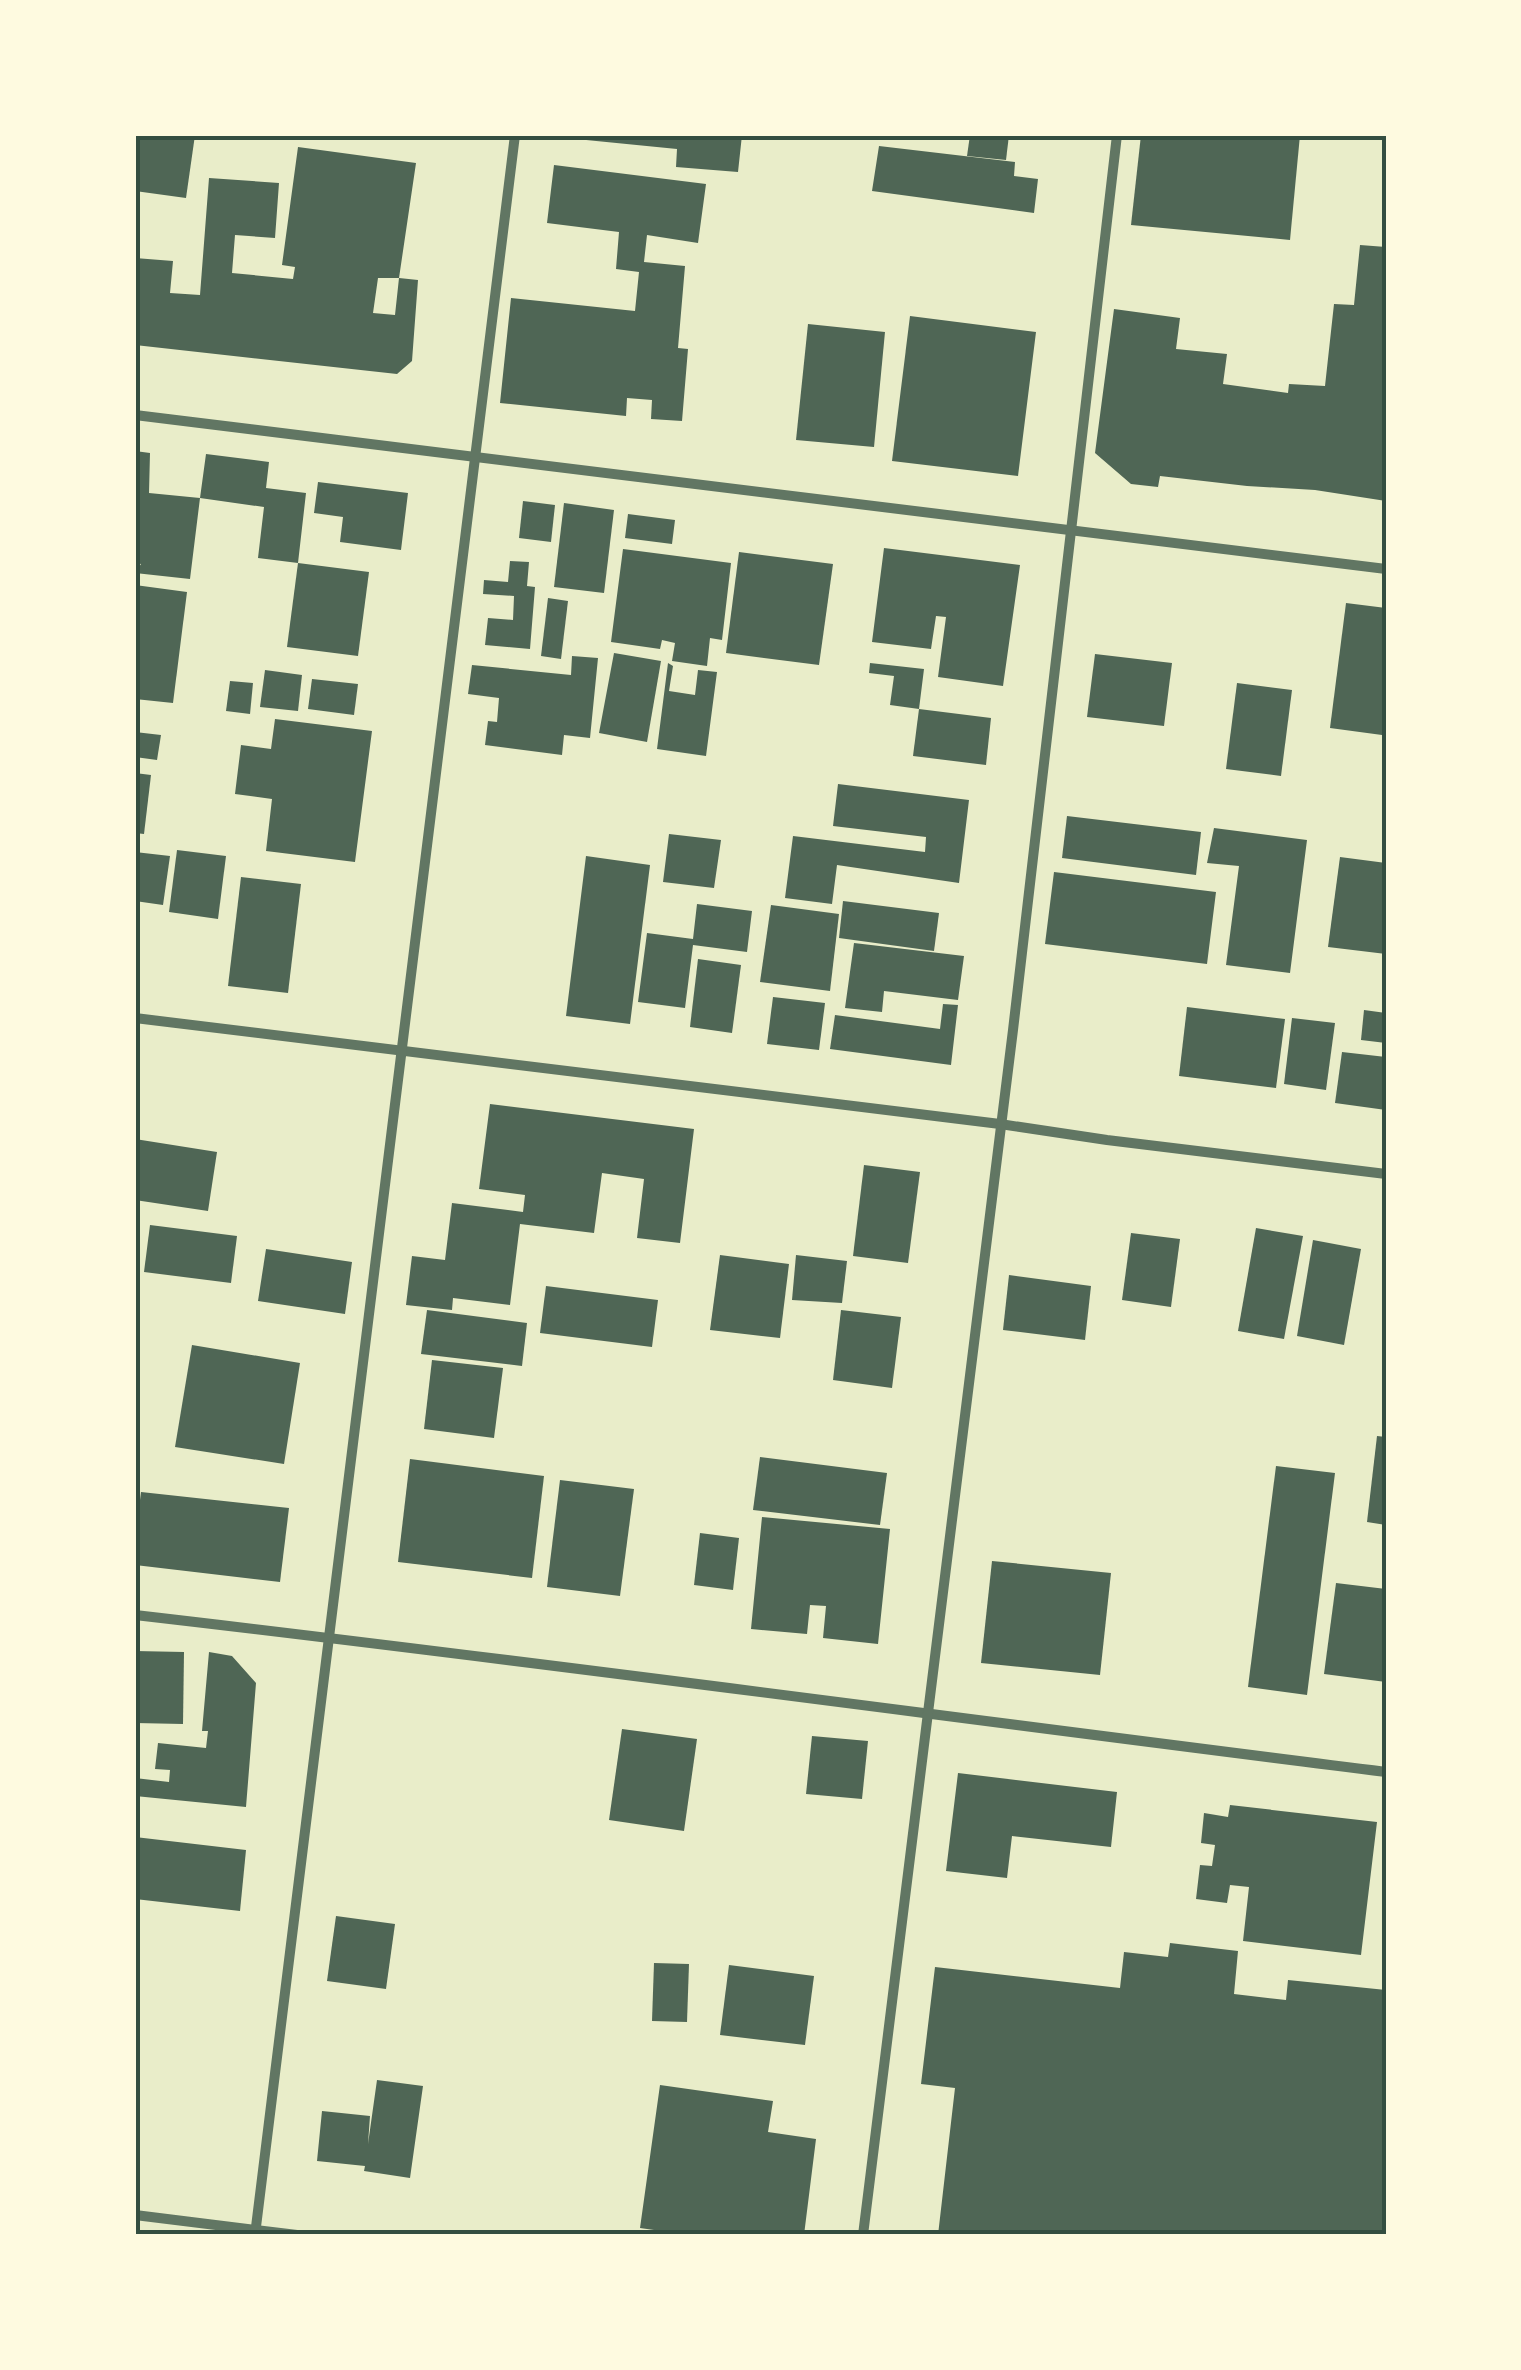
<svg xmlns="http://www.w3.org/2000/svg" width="1521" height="2370" viewBox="0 0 1521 2370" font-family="'Nunito Sans',sans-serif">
<rect width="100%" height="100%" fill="#e9edc9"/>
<g fill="#4f6655">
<polygon points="135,135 195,135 186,198 135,191"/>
<polygon points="566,135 742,135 738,172 676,167 677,149 566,138"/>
<polygon points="970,135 1009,135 1006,160 967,156"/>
<polygon points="1141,135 1300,135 1290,240 1131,225"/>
<polygon points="879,146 1015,162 1014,176 1038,179 1034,213 872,191"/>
<polygon points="298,147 416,163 399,278 378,278 373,313 395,315 399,278 418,280 412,361 397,374 135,345 135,258 173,261 170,293 200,295 209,178 279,183 275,238 235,235 232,273 293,279 295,267 282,265"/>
<polygon points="554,165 706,184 698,243 647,235 644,262 685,266 678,348 688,349 682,421 651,419 652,400 627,398 626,416 500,403 511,298 635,311 639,272 616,269 619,232 547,223"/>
<polygon points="1360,245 1386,247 1386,501 1315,490 1247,486 1160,476 1158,487 1131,484 1095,453 1114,309 1180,318 1176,349 1227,354 1223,384 1288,393 1289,384 1325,386 1334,304 1354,305"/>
<polygon points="910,316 1036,332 1018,476 892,461"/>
<polygon points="808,324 885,332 874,447 796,440"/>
<polygon points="135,451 150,453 149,493 200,498 190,579 135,573 141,564 135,563"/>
<polygon points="206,454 269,462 266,488 306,493 298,563 258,558 264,507 200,498"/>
<polygon points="318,482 408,493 401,550 340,542 343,517 314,513"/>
<polygon points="523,501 555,505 551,542 519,538"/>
<polygon points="564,503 614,510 604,593 554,587"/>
<polygon points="628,514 675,520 672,544 625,538"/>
<polygon points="884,548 1020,565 1003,686 938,677 946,617 936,616 931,649 872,642"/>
<polygon points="623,549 731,563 722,640 710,638 707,666 672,661 675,643 662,640 660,649 611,642"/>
<polygon points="739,552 833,564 819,665 726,653"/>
<polygon points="510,561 529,562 527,586 535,587 530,649 485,645 488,618 513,620 514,596 483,594 484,580 508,582"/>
<polygon points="298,563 369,572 358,656 287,647"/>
<polygon points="135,585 187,592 173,703 135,699"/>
<polygon points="548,598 568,601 561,659 541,656"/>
<polygon points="1346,603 1386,608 1386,702 1382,735 1330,728"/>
<polygon points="614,653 661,661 647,742 599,733"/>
<polygon points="1095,654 1172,663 1164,726 1087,717"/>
<polygon points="572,656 598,658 590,738 564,735 562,755 485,745 488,721 497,722 499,698 468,694 472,665 571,675"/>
<polygon points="668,663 673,666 669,691 695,695 698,670 717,672 706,756 657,749"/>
<polygon points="870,663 924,669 919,709 890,705 894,676 869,673"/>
<polygon points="265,670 302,675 298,711 260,707"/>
<polygon points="312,679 358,684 354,715 308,709"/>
<polygon points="230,681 253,683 250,714 226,711"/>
<polygon points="1237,683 1292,690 1281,776 1226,769"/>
<polygon points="919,709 991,718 986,765 913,756"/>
<polygon points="275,719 372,731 355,862 266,851 272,799 235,794 241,745 271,749"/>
<polygon points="135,732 161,735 157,760 135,757"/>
<polygon points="135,773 151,775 144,834 135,833"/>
<polygon points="838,784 969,800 959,883 837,865 832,904 785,898 793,836 925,852 926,837 833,826"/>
<polygon points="1067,816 1201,832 1196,875 1062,858"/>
<polygon points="1214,828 1307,840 1290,973 1226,965 1239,866 1207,863"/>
<polygon points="669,834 721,840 714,888 663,882"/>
<polygon points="177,850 226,856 218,919 169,912"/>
<polygon points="135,852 170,856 163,905 135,901"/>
<polygon points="586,856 650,865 630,1024 566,1016"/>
<polygon points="1340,857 1386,863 1386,954 1328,947"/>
<polygon points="1054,872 1216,892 1207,964 1045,944"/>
<polygon points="241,877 301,884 288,993 228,986"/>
<polygon points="843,901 939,913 934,951 839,938"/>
<polygon points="697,904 752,911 747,952 693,945 685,1008 638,1002 647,933 693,939"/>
<polygon points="771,905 839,914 830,991 760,982"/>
<polygon points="854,943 964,956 958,1000 884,991 882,1012 845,1008"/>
<polygon points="698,959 741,965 732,1033 690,1027"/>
<polygon points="773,997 825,1003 819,1050 767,1044"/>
<polygon points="943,1004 958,1005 951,1065 830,1049 835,1015 940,1029"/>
<polygon points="1187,1007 1285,1019 1276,1088 1179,1076"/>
<polygon points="1364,1010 1386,1013 1386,1043 1361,1040"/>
<polygon points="1292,1018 1335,1023 1326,1090 1284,1084"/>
<polygon points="1342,1052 1386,1057 1386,1110 1335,1103"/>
<polygon points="490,1104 694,1129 680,1243 637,1238 644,1179 602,1173 594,1233 520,1224 510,1305 453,1298 452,1310 406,1305 412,1256 445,1260 452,1203 523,1212 525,1195 479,1189"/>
<polygon points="135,1139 217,1152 208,1211 135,1200"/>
<polygon points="864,1165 920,1172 908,1263 853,1256"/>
<polygon points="150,1225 237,1236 231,1283 144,1272"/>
<polygon points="1256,1228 1303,1236 1284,1339 1238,1331"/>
<polygon points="1131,1233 1180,1239 1171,1307 1122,1300"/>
<polygon points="1313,1240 1361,1249 1344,1345 1297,1336"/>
<polygon points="266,1249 352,1262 345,1314 258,1301"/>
<polygon points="720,1255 789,1264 780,1338 710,1330"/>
<polygon points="796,1255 847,1261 842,1303 792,1300"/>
<polygon points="1009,1275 1091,1286 1085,1340 1003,1330"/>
<polygon points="546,1286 658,1300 652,1347 540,1333"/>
<polygon points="427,1310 527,1323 522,1366 421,1354"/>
<polygon points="841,1310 901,1317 892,1388 833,1380"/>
<polygon points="192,1345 300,1363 284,1464 175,1447"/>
<polygon points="432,1360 503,1368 494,1438 424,1429"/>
<polygon points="1377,1436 1386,1437 1386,1525 1367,1522"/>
<polygon points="760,1457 887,1473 880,1525 753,1510"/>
<polygon points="410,1459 544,1476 532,1578 398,1562"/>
<polygon points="1276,1466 1335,1473 1307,1695 1248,1687"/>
<polygon points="560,1480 634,1489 620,1596 547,1587"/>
<polygon points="141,1492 289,1508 280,1582 135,1565 135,1540"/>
<polygon points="762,1517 890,1529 878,1644 823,1638 826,1606 810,1605 807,1634 751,1629"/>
<polygon points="700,1533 739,1538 733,1590 694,1585"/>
<polygon points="992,1561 1111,1573 1100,1675 981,1663"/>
<polygon points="1336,1583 1386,1589 1386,1682 1324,1674"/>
<polygon points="135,1651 184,1652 183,1724 135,1723"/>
<polygon points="209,1652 232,1656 256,1683 246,1807 135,1796 135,1778 169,1782 170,1770 155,1769 158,1743 206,1748 208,1731 202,1731"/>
<polygon points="622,1729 697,1739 684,1831 609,1820"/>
<polygon points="812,1736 868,1741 862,1799 806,1794"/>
<polygon points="958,1773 1117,1792 1111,1847 1012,1836 1007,1878 946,1871"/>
<polygon points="1230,1805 1377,1822 1361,1955 1243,1941 1249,1887 1230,1885 1227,1903 1196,1899 1200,1865 1212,1866 1215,1845 1201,1843 1204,1813 1228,1817"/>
<polygon points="135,1837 246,1850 240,1911 135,1899"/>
<polygon points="336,1916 395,1924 386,1989 327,1981"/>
<polygon points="1170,1943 1238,1951 1234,1994 1286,2000 1288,1980 1386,1990 1386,2235 938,2235 955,2088 921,2084 935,1967 1120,1988 1124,1952 1168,1957"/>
<polygon points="654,1963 689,1964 687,2022 652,2021"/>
<polygon points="729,1965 814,1976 805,2045 720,2035"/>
<polygon points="377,2080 423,2086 410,2178 364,2171 365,2166 317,2161 322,2111 370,2116 368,2144"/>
<polygon points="660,2085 773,2101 768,2132 816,2139 804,2235 689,2235 640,2228"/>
</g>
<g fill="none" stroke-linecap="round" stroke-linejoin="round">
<g stroke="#617663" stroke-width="10">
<polyline points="135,415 1386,569"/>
<polyline points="135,1018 1000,1124 1107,1140 1386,1174"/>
<path d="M135 1615C552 1663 969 1720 1386 1772"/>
<polyline points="135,2215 297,2235"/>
<polyline points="255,2235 515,135"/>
<polyline points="863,2235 1013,1030 1117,135"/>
</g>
</g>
<rect width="1521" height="2370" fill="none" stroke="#fefae0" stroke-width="275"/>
<rect x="138" y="138" width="1246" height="2094" fill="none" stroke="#344e41" stroke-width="4"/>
</svg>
